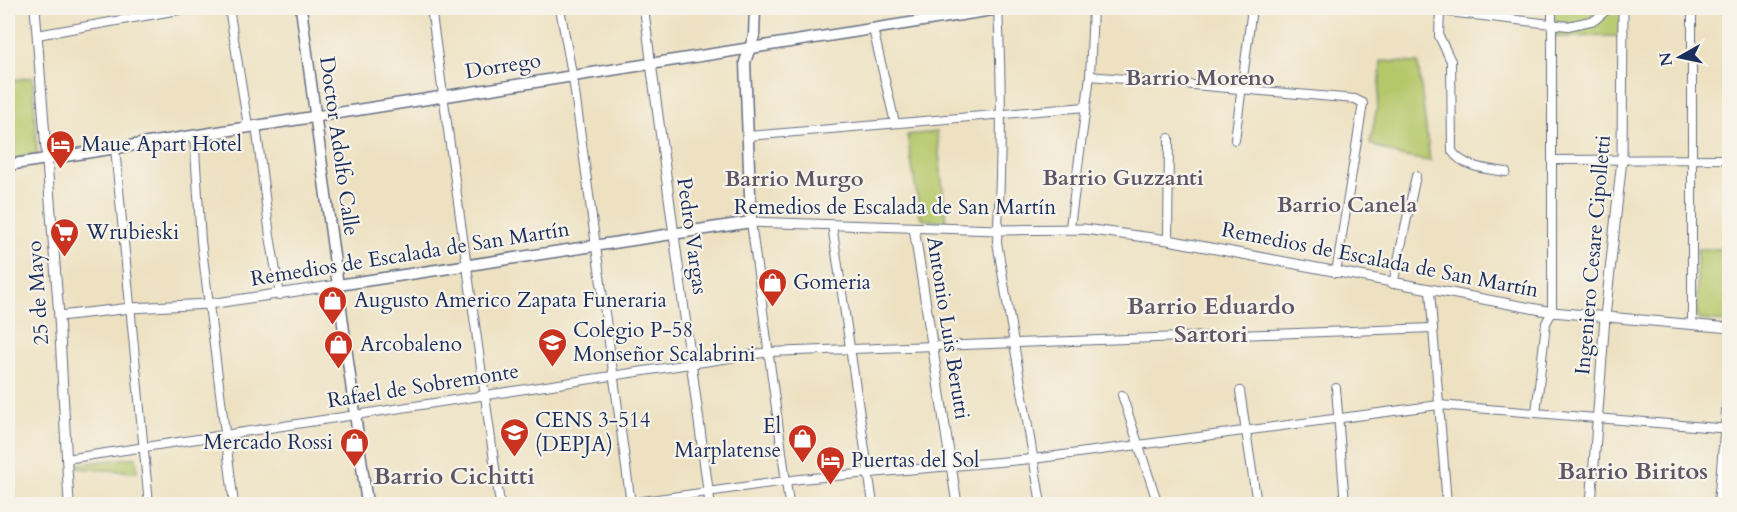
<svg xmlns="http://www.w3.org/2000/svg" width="1737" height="512" viewBox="0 0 1737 512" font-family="Cardo,serif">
<rect width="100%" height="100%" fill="#f7f3e8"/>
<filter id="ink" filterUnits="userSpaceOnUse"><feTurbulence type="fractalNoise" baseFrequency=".0167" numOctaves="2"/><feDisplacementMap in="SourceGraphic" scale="12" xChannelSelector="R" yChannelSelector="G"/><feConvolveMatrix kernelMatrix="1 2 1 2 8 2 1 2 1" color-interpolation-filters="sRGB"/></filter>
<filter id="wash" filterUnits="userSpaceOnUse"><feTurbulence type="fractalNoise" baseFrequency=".008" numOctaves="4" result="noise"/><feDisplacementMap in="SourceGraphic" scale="24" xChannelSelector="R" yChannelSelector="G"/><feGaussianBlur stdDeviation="1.35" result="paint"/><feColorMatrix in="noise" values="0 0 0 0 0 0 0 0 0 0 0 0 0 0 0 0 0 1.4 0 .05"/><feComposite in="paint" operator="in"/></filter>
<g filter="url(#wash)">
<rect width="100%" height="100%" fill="#ede1c1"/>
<g fill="#b6c76a" stroke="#687b64" stroke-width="1.5">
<polygon points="1552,8 1623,8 1623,36 1552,37"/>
<polygon points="1381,61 1418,63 1430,161 1400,156 1370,144 1379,96"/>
<polygon points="33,77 37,154 8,161 8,81"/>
<polygon points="937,132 938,143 946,221 924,220 920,216 907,135"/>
<polygon points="1697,249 1729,249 1729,322 1701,320 1697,317"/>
<polygon points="136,457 137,472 77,468 80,464"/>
</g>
</g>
<g filter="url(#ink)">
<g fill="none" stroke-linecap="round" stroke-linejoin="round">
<defs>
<g id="minor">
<polyline points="229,8 248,126"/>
<polyline points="431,8 500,504"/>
<polyline points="560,8 574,85 631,504"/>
<polyline points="644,8 651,63"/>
<path d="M998 8C1002 87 1002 164 997 242L1041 504"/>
<polyline points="1415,8 1568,26 1595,20 1609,8"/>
<polyline points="1692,8 1692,325"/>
<path d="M1440 11 1439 36 1451 61 1452 151C1463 168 1488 169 1506 172"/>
<polyline points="873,29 895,123"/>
<polyline points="37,35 190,8"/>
<polyline points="1090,76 1355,99 1363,103 1336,273"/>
<polyline points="256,125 270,236 280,295"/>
<polyline points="194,135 201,241 234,504"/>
<polyline points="748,136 1086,107"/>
<polyline points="1235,140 1252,8"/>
<polyline points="115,148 149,504"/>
<polyline points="1553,160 1730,159"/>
<polyline points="751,222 789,504"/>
<polyline points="832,225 873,504"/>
<polyline points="1070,227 1090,76 1093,8"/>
<polyline points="1168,240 1169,138"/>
<polyline points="1393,284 1416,176"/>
<polyline points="1430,291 1447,504"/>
<polyline points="1336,388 1345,504"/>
<polyline points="1240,391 1257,504"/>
<polyline points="1122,395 1158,504"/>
<polyline points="1536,413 1546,323 1552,312 1552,8"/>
<polyline points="66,459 769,352 1433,328"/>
<polyline points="622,504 800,479 1033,459 1439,405 1730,429"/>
<polyline points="1718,504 1730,363"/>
</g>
<g id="tertiary">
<polyline points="35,8 59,316 69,504"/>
<polyline points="651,63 710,504"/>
<polyline points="751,222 998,230 1084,229 1168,240 1552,312 1730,328"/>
<polyline points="914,228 957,504"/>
<polyline points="59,316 131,308 209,304 338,285"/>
<polyline points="1591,504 1605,317 1622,159 1623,8"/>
</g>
<g id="secondary">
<polyline points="301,8 367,504"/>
<polyline points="8,165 1005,8"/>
<polyline points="338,285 751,222 745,62 754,36 755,8"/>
</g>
</defs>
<use href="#minor" stroke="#646d81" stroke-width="10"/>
<use href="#tertiary" stroke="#646d81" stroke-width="11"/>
<use href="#secondary" stroke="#646d81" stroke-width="13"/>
<use href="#minor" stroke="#fff" stroke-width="8"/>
<use href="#tertiary" stroke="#fff" stroke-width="9"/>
<use href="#secondary" stroke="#fff" stroke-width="10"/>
</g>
</g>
<defs>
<symbol id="hotel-pin" viewBox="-11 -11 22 30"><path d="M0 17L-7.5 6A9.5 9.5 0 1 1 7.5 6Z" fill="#c8321e" stroke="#f7f3e8"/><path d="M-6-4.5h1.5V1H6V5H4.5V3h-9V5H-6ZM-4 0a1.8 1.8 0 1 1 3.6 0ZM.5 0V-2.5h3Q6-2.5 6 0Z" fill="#fff"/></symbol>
<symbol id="supermarket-pin" viewBox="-11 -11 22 30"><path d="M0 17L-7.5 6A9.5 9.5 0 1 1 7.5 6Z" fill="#c8321e" stroke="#f7f3e8"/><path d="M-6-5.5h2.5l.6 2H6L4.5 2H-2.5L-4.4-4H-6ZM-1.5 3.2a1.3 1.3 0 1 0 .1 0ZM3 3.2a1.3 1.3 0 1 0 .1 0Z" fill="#fff"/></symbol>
<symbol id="shop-pin" viewBox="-11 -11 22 30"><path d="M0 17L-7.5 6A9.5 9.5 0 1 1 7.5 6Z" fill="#c8321e" stroke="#f7f3e8"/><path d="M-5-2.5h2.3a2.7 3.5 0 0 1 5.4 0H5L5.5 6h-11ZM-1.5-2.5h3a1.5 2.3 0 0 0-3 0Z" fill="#fff"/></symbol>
<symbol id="school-pin" viewBox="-11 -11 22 30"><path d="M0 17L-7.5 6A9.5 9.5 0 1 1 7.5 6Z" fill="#c8321e" stroke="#f7f3e8"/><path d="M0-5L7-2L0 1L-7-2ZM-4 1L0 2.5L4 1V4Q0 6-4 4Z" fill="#fff"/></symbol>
<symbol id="university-pin" viewBox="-11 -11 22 30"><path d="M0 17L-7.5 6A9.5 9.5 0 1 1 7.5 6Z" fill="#c8321e" stroke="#f7f3e8"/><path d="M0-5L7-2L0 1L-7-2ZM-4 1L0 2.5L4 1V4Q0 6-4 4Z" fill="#fff"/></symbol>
</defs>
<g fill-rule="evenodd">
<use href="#hotel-pin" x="44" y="128" width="33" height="45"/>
<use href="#supermarket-pin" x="48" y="216" width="33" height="45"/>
<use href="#shop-pin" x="756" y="266" width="33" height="45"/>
<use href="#shop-pin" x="316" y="284" width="33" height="45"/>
<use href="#school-pin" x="536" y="326" width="33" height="45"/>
<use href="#shop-pin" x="322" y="328" width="33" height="45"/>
<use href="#university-pin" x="498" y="416" width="33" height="45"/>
<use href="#shop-pin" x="786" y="422" width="33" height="45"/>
<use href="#shop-pin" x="338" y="426" width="33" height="45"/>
<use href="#hotel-pin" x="814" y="444" width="33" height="45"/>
</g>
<g text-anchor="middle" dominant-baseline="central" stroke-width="4.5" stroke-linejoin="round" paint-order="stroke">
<g font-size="21" fill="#1b2f5e" stroke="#f7f3e8">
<text transform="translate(503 66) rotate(-9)">Dorrego</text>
<text transform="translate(339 146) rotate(82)">Doctor Adolfo Calle</text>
<text x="895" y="207">Remedios de Escalada de San Martín</text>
<text transform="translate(692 236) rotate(82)">Pedro Vargas</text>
<text transform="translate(410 254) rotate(-9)">Remedios de Escalada de San Martín</text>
<text transform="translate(1593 255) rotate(-85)">Ingeniero Cesare Cipolletti</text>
<text transform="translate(1380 260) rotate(11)">Remedios de Escalada de San Martín</text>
<text transform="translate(38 293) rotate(-94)">25 de Mayo</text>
<text transform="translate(948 328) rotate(81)">Antonio Luis Berutti</text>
<text transform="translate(423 386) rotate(-9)">Rafael de Sobremonte</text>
</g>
<g font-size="21" fill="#1b2f5e" stroke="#f7f3e8" text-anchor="start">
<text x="81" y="144">Maue Apart Hotel</text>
<text x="86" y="232">Wrubieski</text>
<text x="793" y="282">Gomeria</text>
<text x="354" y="300">Augusto Americo Zapata Funeraria</text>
<text x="573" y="330">Colegio P-58<tspan x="573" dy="24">Monseñor Scalabrini</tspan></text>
<text x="360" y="344">Arcobaleno</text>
<text x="535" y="420">CENS 3-514<tspan x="535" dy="24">(DEPJA)</tspan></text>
<text x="781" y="426" text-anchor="end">El<tspan x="781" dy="24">Marplatense</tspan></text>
<text x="333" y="442" text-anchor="end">Mercado Rossi</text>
<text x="851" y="460">Puertas del Sol</text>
</g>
<g font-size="22" font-weight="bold" fill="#5e5769" stroke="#f7f3e8">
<text x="1200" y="78">Barrio Moreno</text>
<text x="1123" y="178">Barrio Guzzanti</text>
<text x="794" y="179">Barrio Murgo</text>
<text x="1347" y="205">Barrio Canela</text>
</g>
<g font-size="24" font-weight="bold" fill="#5e5769" stroke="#f7f3e8">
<text x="1211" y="306">Barrio Eduardo<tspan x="1211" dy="28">Sartori</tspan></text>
<text x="1633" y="471">Barrio Biritos</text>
<text x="454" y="476">Barrio Cichitti</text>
</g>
</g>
<rect width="1737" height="512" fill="none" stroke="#f7f3e8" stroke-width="30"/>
<g transform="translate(1680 57) rotate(261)" stroke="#f7f3e8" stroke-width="4.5" paint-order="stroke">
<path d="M0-4.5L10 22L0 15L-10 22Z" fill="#1b2f5e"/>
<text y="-9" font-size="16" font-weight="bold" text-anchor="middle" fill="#1b2f5e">N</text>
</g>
</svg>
